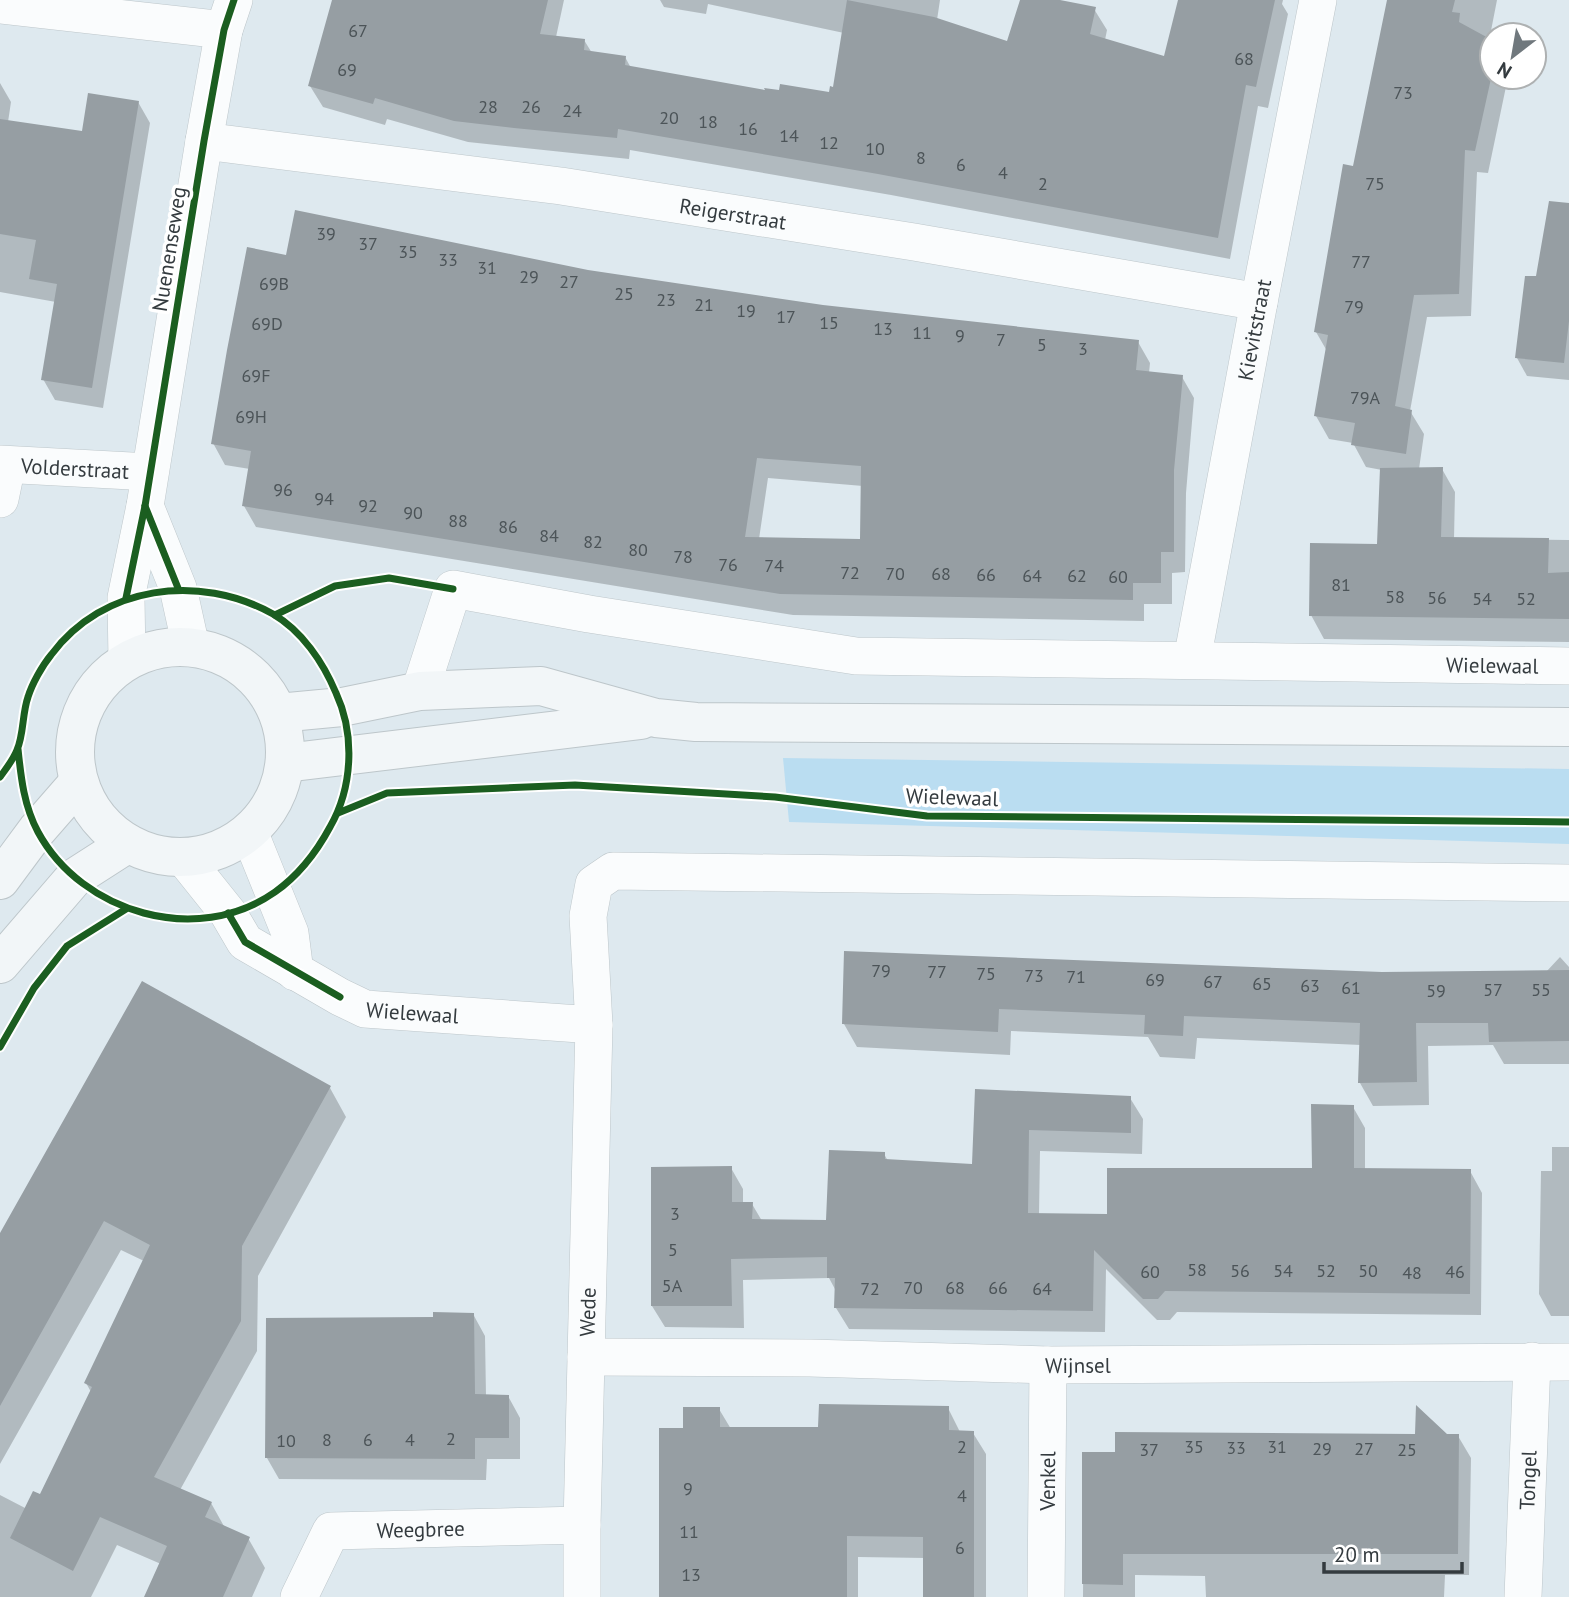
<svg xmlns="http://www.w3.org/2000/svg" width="1569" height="1597" viewBox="0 0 1569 1597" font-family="'PT Sans',sans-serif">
<rect width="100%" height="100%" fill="#dee9ef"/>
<polygon fill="#baddf1" points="783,758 1569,769 1569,844 789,822"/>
<g fill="#0003" fill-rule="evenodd">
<polygon points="334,0 564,0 556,37 584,40 592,53 625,57 631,68 766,92 830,94 835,89 844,33 708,4 706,14 664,7 660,0 940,0 937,20 1009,43 1051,0 1094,9 1107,30 1105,40 1166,58 1180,0 1283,0 1282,4 1288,14 1268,108 1258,106 1230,259 891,195 630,150 629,159 468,142 387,119 385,125 323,107 310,86"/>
<polygon points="1389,0 1497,0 1489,41 1492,42 1492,77 1508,77 1488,173 1477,172 1471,316 1427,317 1410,411 1424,434 1419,469 1442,469 1455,492 1454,539 1569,540 1569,642 1324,639 1311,615 1379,546 1382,470 1366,467 1353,443 1329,439 1316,416 1327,351 1316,332 1354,168"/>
<polygon points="0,83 11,102 8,122 83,133 138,102 150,123 103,408 55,400 43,379 56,302 0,292"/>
<polygon points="1569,234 1569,380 1527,376 1517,358 1538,277"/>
<path d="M288 257 587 272 823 307 1138 342 1150 363 1149 373 1182 377 1194 398 1186 493 1185 572 1172 573V604H1144V621L793 615 256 527 244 506 250 469 225 465 213 443ZM768 478 863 486 862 541 759 539Z"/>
<polygon points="846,953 1382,973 1546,972 1560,957 1569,967 1569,1064 1504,1064 1493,1045 1428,1046 1429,1105 1373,1106 1360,1083 1361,1045 1197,1038 1195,1059 1160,1057 1148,1037 1011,1031 1010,1055 857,1047 844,1024"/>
<polygon points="330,1088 346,1117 258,1276 257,1351 180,1490 211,1503 225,1528 248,1538 265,1568 252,1597 146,1597 161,1564 117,1545 91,1597 0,1597 0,1495 27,1509 41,1497 91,1392 86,1383 144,1261 121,1250 0,1464 0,1234"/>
<polygon points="976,1091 1130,1098 1143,1119 1142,1154 1040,1151 1039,1215 1108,1216 1314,1170 1353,1107 1365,1128 1365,1170 1470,1171 1482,1193 1481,1315 1177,1312 1170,1320 1157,1320 1106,1269 1105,1332 849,1329 836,1308 836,1291 829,1278 743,1280 744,1328 665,1327 652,1306 731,1168 743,1189 743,1204 752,1204 762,1221 828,1222 884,1154 888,1161 973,1166"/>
<polygon points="1552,1147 1569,1147 1569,1316 1551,1316 1539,1294 1541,1171 1552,1171"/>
<polygon points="473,1314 485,1336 486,1396 508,1396 520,1418 520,1459 487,1459 486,1480 279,1479 267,1458 435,1319"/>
<polygon points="948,1408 960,1432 973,1433 986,1454 986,1597 925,1597 925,1558 858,1557 858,1597 661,1597 685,1430 719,1409 731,1429 820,1429"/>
<polygon points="1458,1436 1471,1458 1469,1575 1445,1575 1444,1597 1206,1597 1205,1576 1135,1575 1135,1597 1083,1597 1084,1454"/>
</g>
<g fill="#969ea3" fill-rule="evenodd">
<polygon points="332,0 548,0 540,34 585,39 584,50 626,56 625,65 765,90 764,88 779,90 780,84 829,92 830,86 833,87 847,0 934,17 1007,41 1020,0 1060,0 1096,7 1090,34 1164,56 1178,0 1275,0 1256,87 1246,85 1218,238 878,174 618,129 617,138 514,128 454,121 375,98 373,104 308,86"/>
<polygon points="1387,0 1455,0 1452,12 1460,13 1459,22 1492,40 1492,74 1475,151 1465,150 1459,294 1414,295 1395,406 1412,410 1406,454 1351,445 1355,423 1314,416 1328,335 1314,332 1343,164 1353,166"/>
<polygon points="88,93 139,101 92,388 41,380 57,284 29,279 36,240 0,234 0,119 82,131"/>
<polygon points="1549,201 1569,203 1569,321 1564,363 1515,358 1525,276 1536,276"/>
<path d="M295 210 588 270 823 305 1139 340 1136 370 1183 375 1174 470V552H1161V583H1133V600L780 594 242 506 251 451 211 444 227 350 247 247 286 255ZM757 458 861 466 860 539 745 537Z"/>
<polygon points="1443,467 1441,537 1549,538 1548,573 1569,572 1569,619 1309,616 1310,543 1377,544 1380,468"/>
<polygon points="844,951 1382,972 1569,970 1569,1041 1489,1042 1488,1023 1416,1023 1417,1082 1358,1083 1360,1023 1184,1016 1183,1036 1144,1034 1145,1015 999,1009 998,1032 842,1024"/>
<polygon points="142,981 331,1086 242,1246 241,1321 154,1477 212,1502 205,1517 250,1537 223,1597 144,1597 167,1546 100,1517 73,1571 10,1538 33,1491 40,1494 92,1387 84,1383 150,1245 104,1221 0,1406 0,1233"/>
<polygon points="975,1089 1131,1096 1131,1133 1029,1130 1028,1213 1107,1214 1107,1168 1312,1168 1311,1104 1354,1105 1354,1168 1471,1169 1470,1294 1165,1291 1158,1299 1143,1299 1094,1250 1093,1311 834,1308 835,1278 827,1278 827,1257 731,1259 732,1306 651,1306 651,1167 732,1166 732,1202 753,1202 752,1219 826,1220 829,1150 885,1152 885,1159 972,1164"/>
<polygon points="433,1312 474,1313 475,1394 509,1395 509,1438 475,1438 475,1459 265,1458 266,1318 433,1317"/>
<polygon points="819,1404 949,1406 949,1430 974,1431 974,1597 923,1597 923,1537 847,1536 847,1597 659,1597 659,1428 683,1428 683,1407 720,1407 720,1427 818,1427"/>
<polygon points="1416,1405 1447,1434 1459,1434 1458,1554 1123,1554 1123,1585 1082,1584 1082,1452 1115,1452 1115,1432 1415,1434"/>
</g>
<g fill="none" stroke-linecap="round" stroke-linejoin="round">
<defs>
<g id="minor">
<polyline points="0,5 224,30"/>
<path id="s1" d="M204 141 561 186 914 242 1259 302"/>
<path id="s2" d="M0 464 150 472"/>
<polyline points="0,499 7,465"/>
<polyline points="145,506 178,588 191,647"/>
<path id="s3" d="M1192 660 1259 302 1318 0"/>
<polyline points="127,661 126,598 145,506 204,141 224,30 234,0"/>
<path id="s4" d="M420 691 453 589 589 614 856 656 1569 666"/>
<polyline points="250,834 290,933 295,972"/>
<path id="s5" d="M184 858 228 913 245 942 340 997 365 1009 594 1025 588 916 594 884 613 871 1569 883"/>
<path id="s6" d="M586 1357 810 1358 1048 1365 1569 1362"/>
<path id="s7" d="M299 1597 331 1531 582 1525"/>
<path id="s8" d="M582 1597V1525L594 1025"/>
<path id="s9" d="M1046 1597 1048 1365"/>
<path id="s10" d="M1523 1597 1532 1361"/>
</g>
<g id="secondary">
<circle cx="180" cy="752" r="105"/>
<polyline points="278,713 342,707 420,691 541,686 656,718 696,722 1569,727"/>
<polyline points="285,763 641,720"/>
<polyline points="0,880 37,830 78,783"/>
<polyline points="0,964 74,878 127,844"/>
</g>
</defs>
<use href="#minor" stroke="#bdc6ca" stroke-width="38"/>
<use href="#secondary" stroke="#bdc6ca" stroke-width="40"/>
<use href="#minor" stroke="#fafcfd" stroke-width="37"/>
<use href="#secondary" stroke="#f2f6f8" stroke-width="38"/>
<defs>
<g id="cycleway">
<polyline points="145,506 178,588"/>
<polyline points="126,598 145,506 204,141 224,30 234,0"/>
<polyline points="275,615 335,586 389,578 453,589"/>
<path d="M0 777C6 769 13 760 17 750 24 734 22 714 28 697 32 684 42 666 51 655 103 585 199 573 273 614 302 631 323 662 336 693 355 734 353 787 330 827 316 853 299 875 275 892 197 947 82 913 38 832 24 806 21 778 18 749"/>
<polyline points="338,813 387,793 575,785 775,797 927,816 1569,822"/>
<polyline points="228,913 245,942 340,997"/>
<polyline points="0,1047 34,988 67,946 126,909"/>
</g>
</defs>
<use href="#cycleway" stroke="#fff" stroke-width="11"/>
<use href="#cycleway" stroke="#1b5e20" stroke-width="7"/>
</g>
<g text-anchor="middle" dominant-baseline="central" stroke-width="7" stroke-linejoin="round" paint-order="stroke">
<g font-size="18" fill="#4c5458">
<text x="358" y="30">67</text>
<text x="1244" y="58">68</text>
<text x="347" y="69">69</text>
<text x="1403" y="92">73</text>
<text x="488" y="106">28</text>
<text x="531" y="106">26</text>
<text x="572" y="110">24</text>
<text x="669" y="117">20</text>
<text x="708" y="121">18</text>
<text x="748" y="128">16</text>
<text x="789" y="135">14</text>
<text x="829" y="142">12</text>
<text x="875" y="148">10</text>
<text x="921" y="157">8</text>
<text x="961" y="164">6</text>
<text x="1003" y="172">4</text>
<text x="1043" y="183">2</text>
<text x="1375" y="183">75</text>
<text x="326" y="233">39</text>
<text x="368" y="243">37</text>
<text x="408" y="251">35</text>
<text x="448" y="259">33</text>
<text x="1361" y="261">77</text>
<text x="487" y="267">31</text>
<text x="529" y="276">29</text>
<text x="569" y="281">27</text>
<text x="274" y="283">69B</text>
<text x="624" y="293">25</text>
<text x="666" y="299">23</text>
<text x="704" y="304">21</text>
<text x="1354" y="306">79</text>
<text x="746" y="310">19</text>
<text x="786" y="316">17</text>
<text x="829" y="322">15</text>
<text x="267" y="323">69D</text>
<text x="883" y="328">13</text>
<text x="922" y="332">11</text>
<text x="960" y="335">9</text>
<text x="1001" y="339">7</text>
<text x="1042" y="344">5</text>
<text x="1083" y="348">3</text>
<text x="256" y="375">69F</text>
<text x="1365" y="397">79A</text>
<text x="251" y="416">69H</text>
<text x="283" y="489">96</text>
<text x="324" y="498">94</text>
<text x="368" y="505">92</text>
<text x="413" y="512">90</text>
<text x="458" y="520">88</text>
<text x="508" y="526">86</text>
<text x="549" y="535">84</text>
<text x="593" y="541">82</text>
<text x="638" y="549">80</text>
<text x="683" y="556">78</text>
<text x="728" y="564">76</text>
<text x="774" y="565">74</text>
<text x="850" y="572">72</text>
<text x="895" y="573">70</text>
<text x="941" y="573">68</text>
<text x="986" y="574">66</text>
<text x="1032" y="575">64</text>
<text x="1077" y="575">62</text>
<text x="1118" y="576">60</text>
<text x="1341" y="584">81</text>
<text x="1395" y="596">58</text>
<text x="1437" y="597">56</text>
<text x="1482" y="598">54</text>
<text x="1526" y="598">52</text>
<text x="881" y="970">79</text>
<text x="937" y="971">77</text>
<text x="986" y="973">75</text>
<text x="1034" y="975">73</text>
<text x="1076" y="976">71</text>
<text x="1155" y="979">69</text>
<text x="1213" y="981">67</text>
<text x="1262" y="983">65</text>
<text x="1310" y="985">63</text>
<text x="1351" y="987">61</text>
<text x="1493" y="989">57</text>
<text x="1541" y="989">55</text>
<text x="1436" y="990">59</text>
<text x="675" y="1213">3</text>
<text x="673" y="1249">5</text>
<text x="1197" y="1269">58</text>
<text x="1240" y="1270">56</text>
<text x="1283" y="1270">54</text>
<text x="1326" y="1270">52</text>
<text x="1368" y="1270">50</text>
<text x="1150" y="1271">60</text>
<text x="1455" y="1271">46</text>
<text x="1412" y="1272">48</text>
<text x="672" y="1285">5A</text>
<text x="913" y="1287">70</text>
<text x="955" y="1287">68</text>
<text x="998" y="1287">66</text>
<text x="870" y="1288">72</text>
<text x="1042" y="1288">64</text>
<text x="451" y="1438">2</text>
<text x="327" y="1439">8</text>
<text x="368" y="1439">6</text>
<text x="410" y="1439">4</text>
<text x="286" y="1440">10</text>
<text x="962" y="1446">2</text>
<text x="1194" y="1446">35</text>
<text x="1277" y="1446">31</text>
<text x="1236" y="1447">33</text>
<text x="1322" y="1448">29</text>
<text x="1364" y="1448">27</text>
<text x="1149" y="1449">37</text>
<text x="1407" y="1449">25</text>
<text x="688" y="1488">9</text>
<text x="962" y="1495">4</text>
<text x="689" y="1531">11</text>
<text x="960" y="1547">6</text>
<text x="691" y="1574">13</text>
</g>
<g font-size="21" fill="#343b3f" stroke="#fff">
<text stroke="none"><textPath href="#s1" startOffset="534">Reigerstraat</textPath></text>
<text transform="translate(169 249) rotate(-81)">Nuenenseweg</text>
<text stroke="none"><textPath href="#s3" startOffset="336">Kievitstraat</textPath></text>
<text stroke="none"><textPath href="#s2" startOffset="75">Volderstraat</textPath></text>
<text stroke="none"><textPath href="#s4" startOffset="1152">Wielewaal</textPath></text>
<text transform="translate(952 797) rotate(2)">Wielewaal</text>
<text stroke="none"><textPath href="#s5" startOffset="289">Wielewaal</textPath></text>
<text stroke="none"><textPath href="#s8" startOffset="285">Wede</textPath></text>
<text stroke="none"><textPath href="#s6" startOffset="492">Wijnsel</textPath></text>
<text stroke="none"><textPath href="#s10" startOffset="117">Tongel</textPath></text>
<text stroke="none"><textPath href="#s9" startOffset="116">Venkel</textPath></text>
<text stroke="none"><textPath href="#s7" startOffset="163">Weegbree</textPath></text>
</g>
</g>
<g transform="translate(1513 56) rotate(211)"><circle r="33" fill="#ffffff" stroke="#aeb1b2" stroke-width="2"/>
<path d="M0-5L12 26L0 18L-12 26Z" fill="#70787d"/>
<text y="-10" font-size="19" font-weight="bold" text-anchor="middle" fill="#343b3f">N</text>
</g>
<path d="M1324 1562v10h138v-10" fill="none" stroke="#343b3f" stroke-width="3.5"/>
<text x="1334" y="1562" font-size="21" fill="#343b3f" stroke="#ffffff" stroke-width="5" paint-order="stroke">20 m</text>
</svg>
